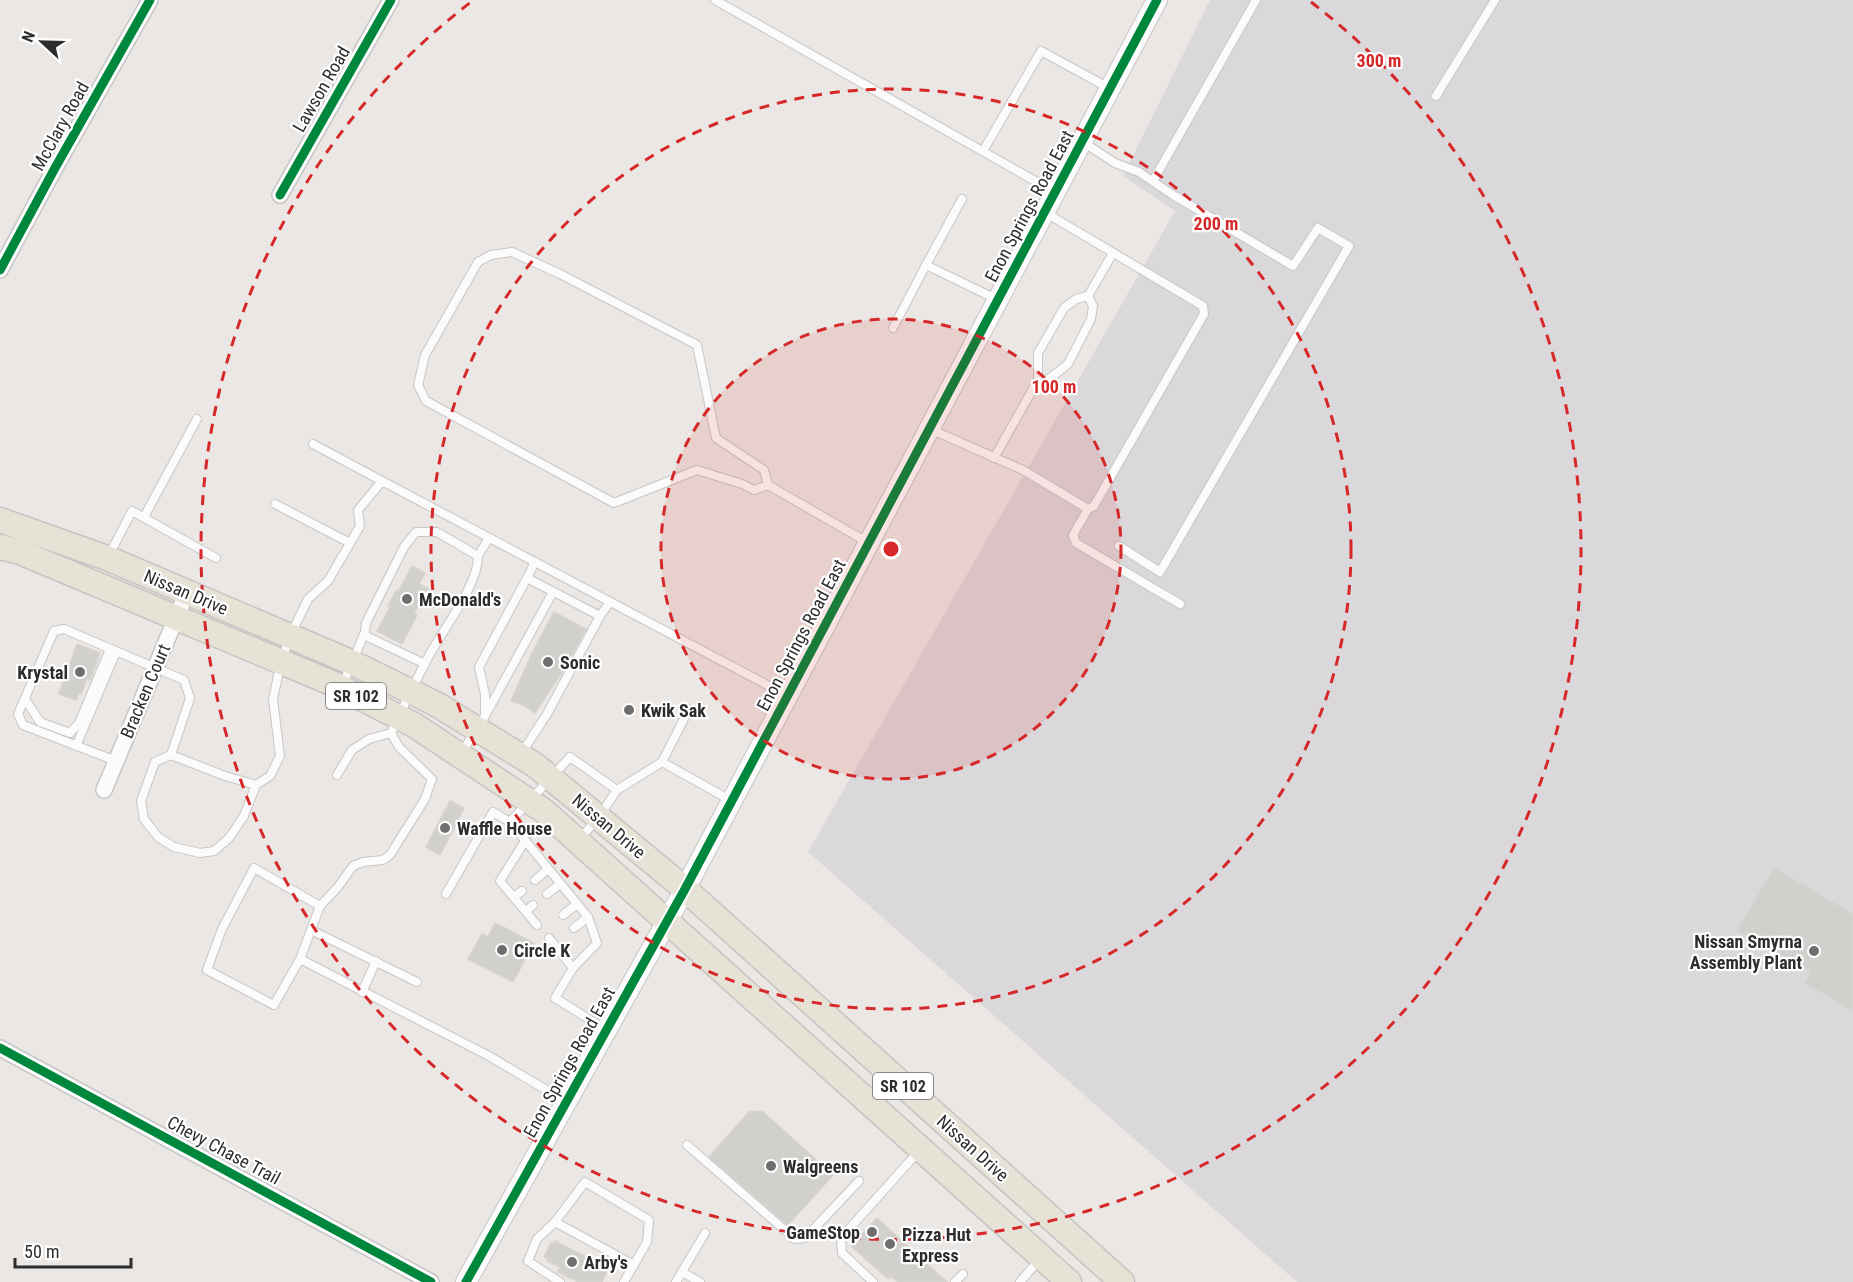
<svg xmlns="http://www.w3.org/2000/svg" width="1853" height="1282" viewBox="0 0 1853 1282" font-family="'Roboto Condensed',sans-serif">
<rect width="100%" height="100%" fill="#ebe7e4"/>
<polygon fill="#dbd8db" points="1210,0 1853,0 1853,1282 1297,1282 808,852 1175,211 1123,176"/>
<g fill="#d2d0cd" stroke="#d6d3d0" stroke-width="1.5">
<polygon points="412,566 425,573 419,584 428,589 414,613 417,615 402,644 377,631 390,607 388,606 396,591 398,592"/>
<polygon points="554,612 586,629 563,671 535,713 523,705 511,701 532,653"/>
<polygon points="77,644 100,653 90,680 87,679 81,694 79,693 76,700 59,694"/>
<polygon points="450,801 464,808 440,855 426,847"/>
<polygon points="1774,868 1853,914 1853,1011 1805,983 1811,972 1737,931"/>
<polygon points="495,923 534,943 513,982 468,959 482,934 488,937"/>
<polygon points="762,1111 833,1175 788,1225 709,1157 749,1112"/>
<polygon points="877,1218 947,1282 898,1282 890,1276 888,1279 851,1246"/>
<polygon points="555,1241 598,1263 606,1263 605,1267 608,1269 602,1282 578,1282 558,1272 560,1267 547,1261 548,1259 544,1257 551,1243 554,1244"/>
</g>
<g fill="none" stroke-linecap="round" stroke-linejoin="round">
<defs>
<g id="service">
<polyline points="715,0 1053,191"/>
<polyline points="1436,96 1495,0"/>
<polyline points="1083,142 1115,163 1139,172 1173,195 1293,266 1318,228 1349,246 1160,572 1119,546"/>
<polyline points="983,151 1041,51 1109,88"/>
<polyline points="1153,181 1256,0"/>
<polyline points="962,199 926,265 996,299"/>
<polyline points="893,328 926,265"/>
<polyline points="1038,380 1049,379 1068,364 1091,319 1093,306 1088,296"/>
<polyline points="930,429 1023,470 1088,509 1094,506 1204,314 1203,306 1046,213"/>
<polyline points="313,444 382,481"/>
<polyline points="994,458 1038,380 1038,353 1064,308 1076,299 1088,296 1113,253"/>
<polyline points="768,485 764,470 716,438 697,345 560,274 512,252 491,255 478,262 425,355 418,385 426,401 614,503 697,470 742,484 754,490 768,485 867,542"/>
<polyline points="275,504 350,543"/>
<polyline points="1088,509 1073,535 1076,543 1180,604"/>
<polyline points="144,517 197,419"/>
<polyline points="109,555 132,511 216,558"/>
<polyline points="478,556 489,538"/>
<polyline points="527,578 535,562"/>
<polyline points="600,616 610,602"/>
<polyline points="364,635 425,664"/>
<polyline points="25,699 40,722 70,733 79,723 110,649"/>
<polyline points="486,714 553,592"/>
<polyline points="76,746 116,652"/>
<polyline points="462,752 485,716 485,694 479,667 527,578 600,616 547,714 521,754"/>
<polyline points="116,761 23,725 18,714 54,631 64,629 184,680 190,698 171,755"/>
<polyline points="662,762 689,709"/>
<polyline points="337,775 352,750 369,739 391,733"/>
<polyline points="256,785 225,776 171,755 155,762 141,801 144,819 158,837 174,847 200,853 214,851 229,838 244,816 256,785 270,776 280,756 273,699 281,662 290,636 308,599 328,581 360,526 358,510 382,481 786,695"/>
<polyline points="580,839 598,818 617,790 662,762 730,800"/>
<polyline points="525,841 500,881 537,925"/>
<polyline points="535,880 548,869"/>
<polyline points="446,894 493,812 510,822"/>
<polyline points="547,894 560,884"/>
<polyline points="514,897 522,891"/>
<path d="M320 906 338 887 353 866 363 862 383 860 390 855 425 799 432 779 399 747 391 733C404 706 416 679 430 654 444 628 479 583 478 556L437 532H416L404 547 366 623 365 632 343 684"/>
<polyline points="526,911 533,905"/>
<polyline points="563,915 577,904"/>
<polyline points="574,928 588,917"/>
<polyline points="311,930 417,982"/>
<polyline points="549,938 573,968"/>
<polyline points="300,959 320,906 254,868 222,929 207,970 274,1005 300,959 489,1056 565,1101"/>
<polyline points="362,992 376,961"/>
<polyline points="605,1029 555,998 573,968 597,943 588,917 510,822 570,757 617,790"/>
<polyline points="687,1145 795,1239 805,1238 859,1181"/>
<polyline points="555,1222 634,1265"/>
<polyline points="682,1272 700,1282"/>
<polyline points="560,1282 528,1261 537,1239 555,1222 585,1182 649,1220 647,1242 624,1282"/>
<polyline points="676,1282 705,1233"/>
<polyline points="873,1282 842,1253 841,1238 918,1152"/>
<polyline points="955,1282 963,1274"/>
<polyline points="1020,1282 1038,1261"/>
</g>
<g id="minor">
<polyline points="280,195 391,0"/>
<polyline points="0,270 55,168 150,0"/>
<polyline points="104,790 187,592"/>
<polyline points="0,1048 431,1282"/>
</g>
<polyline id="tertiary" points="466,1282 685,889 1157,0"/>
<g id="primary">
<polyline points="0,520 107,558 353,663 438,705 535,765 685,889 1122,1282"/>
<polyline points="0,547 20,552 334,684 414,725 544,811 1069,1282"/>
</g>
</defs>
<use href="#service" stroke="#c7c6c6" stroke-width="10"/>
<use href="#minor" stroke="#c7c6c6" stroke-width="18"/>
<use href="#tertiary" stroke="#c7c6c6" stroke-width="22"/>
<use href="#primary" stroke="#c6c4c3" stroke-width="27"/>
<use href="#service" stroke="#fcfbfb" stroke-width="8"/>
<use href="#minor" stroke="#fcfbfb" stroke-width="15"/>
<use href="#tertiary" stroke="#fcfbfb" stroke-width="20"/>
<use href="#primary" stroke="#e7e2d6" stroke-width="24"/>
<defs>
<g id="cycleway">
<polyline points="280,195 391,0"/>
<polyline points="0,270 55,168 150,0"/>
<polyline points="0,1048 431,1282"/>
<polyline points="466,1282 685,889 1157,0"/>
</g>
</defs>
<use href="#cycleway" stroke="#fff" stroke-width="13"/>
<use href="#cycleway" stroke="#00873e" stroke-width="9"/>
</g>
<circle cx="891" cy="549" r="230" fill="#d62828" fill-opacity=".12"/>
<g fill="none" stroke="#d62828" stroke-width="3" stroke-dasharray="10 8">
<circle cx="891" cy="549" r="230"/>
<circle cx="891" cy="549" r="460"/>
<path d="M1311 2A690 690 0 1 1 471 2"/>
</g>
<g fill="#706e6d" stroke="#fff" stroke-width="2">
<circle cx="407" cy="599" r="6"/>
<circle cx="548" cy="662" r="6"/>
<circle cx="80" cy="672" r="6"/>
<circle cx="629" cy="710" r="6"/>
<circle cx="445" cy="828" r="6"/>
<circle cx="502" cy="950" r="6"/>
<circle cx="1814" cy="951" r="6"/>
<circle cx="771" cy="1166" r="6"/>
<circle cx="872" cy="1232" r="6"/>
<circle cx="890" cy="1244" r="6"/>
<circle cx="572" cy="1262" r="6"/>
</g>
<g text-anchor="middle" dominant-baseline="central" stroke-width="4.5" stroke-linejoin="round" paint-order="stroke">
<g fill="#fff" stroke="#6c6c6c" stroke-width="1.5">
<rect x="326" y="683" width="60" height="26" rx="4.5"/>
<rect x="873" y="1073" width="60" height="26" rx="4.5"/>
</g>
<g font-size="16" font-weight="bold" fill="#2d2d2d">
<text x="356" y="696">SR 102</text>
<text x="903" y="1086">SR 102</text>
</g>
<g font-size="18" fill="#2d2d2d" stroke="#fff">
<text transform="translate(321 89) rotate(-60)">Lawson Road</text>
<text transform="translate(60 126) rotate(-61)">McClary Road</text>
<text transform="translate(1029 206) rotate(-62)">Enon Springs Road East</text>
<text transform="translate(186 592) rotate(23)">Nissan Drive</text>
<text transform="translate(801 635) rotate(-62)">Enon Springs Road East</text>
<text transform="translate(145 691) rotate(-67)">Bracken Court</text>
<text transform="translate(609 826) rotate(40)">Nissan Drive</text>
<text transform="translate(569 1062) rotate(-61)">Enon Springs Road East</text>
<text transform="translate(973 1148) rotate(42)">Nissan Drive</text>
<text transform="translate(224 1150) rotate(28)">Chevy Chase Trail</text>
</g>
<g font-size="18" font-weight="bold" fill="#2d2d2d" stroke="#fff" text-anchor="start">
<text x="419" y="599">McDonald's</text>
<text x="560" y="662">Sonic</text>
<text x="68" y="672" text-anchor="end">Krystal</text>
<text x="641" y="710">Kwik Sak</text>
<text x="457" y="828">Waffle House</text>
<text x="1802" y="941" text-anchor="end">Nissan Smyrna<tspan x="1802" dy="21">Assembly Plant</tspan></text>
<text x="514" y="950">Circle K</text>
<text x="783" y="1166">Walgreens</text>
<text x="860" y="1232" text-anchor="end">GameStop</text>
<text x="902" y="1234">Pizza Hut<tspan x="902" dy="21">Express</tspan></text>
<text x="584" y="1262">Arby's</text>
</g>
</g>
<circle cx="891" cy="549" r="9" fill="#d62828" stroke="#fff" stroke-width="3"/>
<g font-size="18" text-anchor="middle" font-weight="bold" fill="#d62828" stroke="#fff" stroke-width="4.5" stroke-linejoin="round" paint-order="stroke">
<text x="1379" y="67">300 m</text>
<text x="1216" y="230">200 m</text>
<text x="1054" y="393">100 m</text>
</g>
<g transform="translate(42 42) rotate(292)" stroke="#ffffff" stroke-width="4.5" paint-order="stroke">
<path d="M0-4.5L10 22L0 15L-10 22Z" fill="#2d2d2d"/>
<text y="-9" font-size="16" font-weight="bold" text-anchor="middle" fill="#2d2d2d">N</text>
</g>
<path d="M15 1258v9h116v-9" fill="none" stroke="#2d2d2d" stroke-width="3"/>
<text x="24" y="1258" font-size="18" fill="#2d2d2d" stroke="#ffffff" stroke-width="4.5" paint-order="stroke">50 m</text>
</svg>
